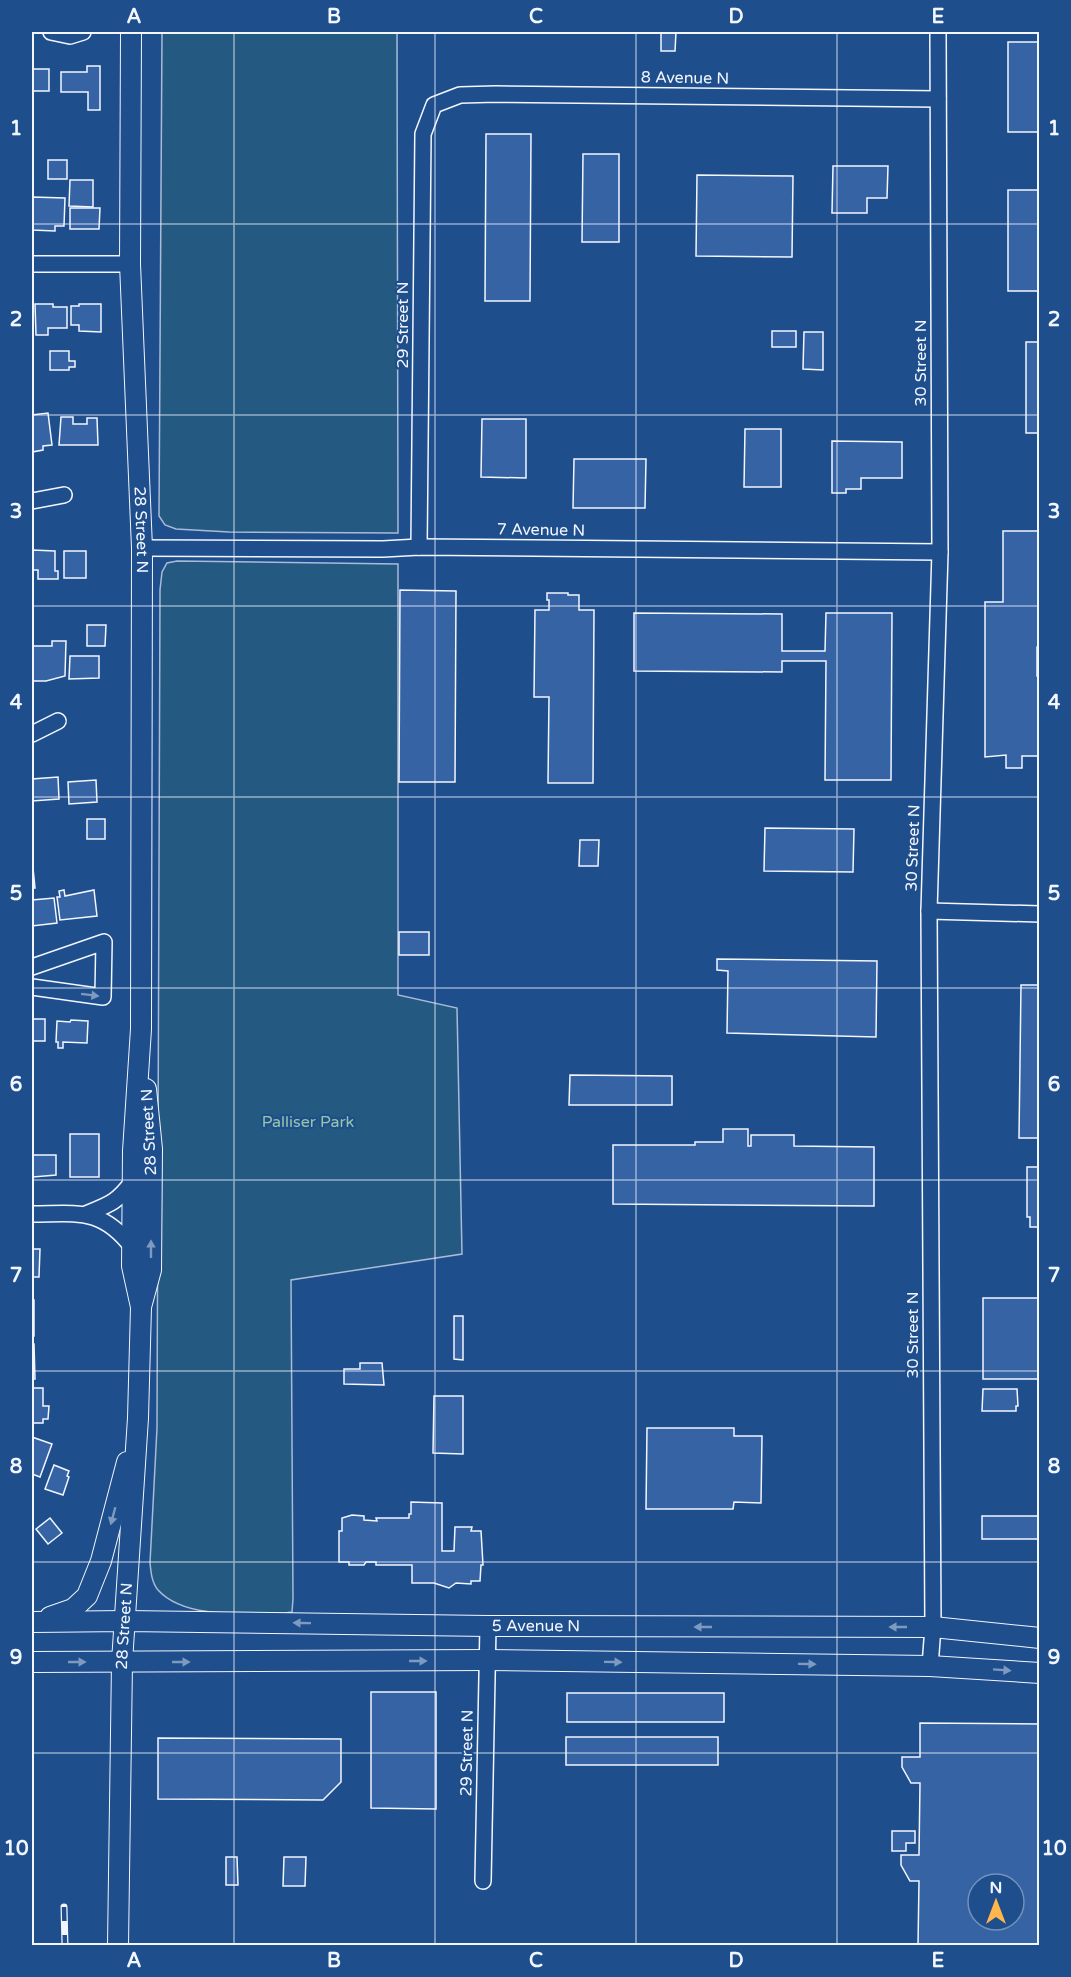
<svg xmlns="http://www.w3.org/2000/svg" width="1071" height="1977" viewBox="0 0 1071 1977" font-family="'Varela Round',sans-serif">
<rect width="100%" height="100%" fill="#1f4e8c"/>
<g fill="#245a82" stroke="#a8bbd7" stroke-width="1.5">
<polygon points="162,32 397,32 398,533 229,532 176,529 165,525 159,516"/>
<path d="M177 561 398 564V995L457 1008 462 1254 291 1280 293 1599 292 1612 285 1613C248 1613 185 1620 158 1590 152 1583 151 1573 150 1563L157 1428 160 590 162 572 167 563Z"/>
</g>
<g fill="#3563a3" stroke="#f2f6ff" stroke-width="1.5" fill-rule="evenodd">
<polygon points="661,32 676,32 675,51 661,51"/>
<rect x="1008" y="42" width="32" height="90"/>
<polygon points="87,66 100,66 100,110 88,110 88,92 61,92 61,72 87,72"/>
<rect x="32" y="69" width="17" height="22"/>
<polygon points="486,134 531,134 530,301 485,301"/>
<polygon points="583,154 619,154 619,242 582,242"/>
<rect x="48" y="160" width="19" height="19"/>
<polygon points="833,166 888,166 887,198 867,198 867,213 832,213"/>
<polygon points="697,175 793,176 792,257 696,256"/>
<polygon points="70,180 93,180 93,207 69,206"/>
<rect x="1008" y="190" width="32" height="101"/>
<polygon points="32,197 65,198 64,226 55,226 55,231 32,230"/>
<polygon points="70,208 100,208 99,229 70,229"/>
<polygon points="35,304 53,304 53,307 67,307 67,328 48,328 48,335 36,335"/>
<polygon points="79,304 101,304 101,332 79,331 79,325 71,325 71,306 79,306"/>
<rect x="772" y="331" width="24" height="16"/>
<polygon points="804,332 823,332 823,370 803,369"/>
<rect x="1026" y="342" width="14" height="91"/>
<polygon points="50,351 69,351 69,361 75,361 75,367 69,367 69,370 50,370"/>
<polygon points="48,413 52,445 43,446 43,450 32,452 32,415"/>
<polygon points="61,417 73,417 73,424 87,424 87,418 97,418 98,445 59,445"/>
<polygon points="482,419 526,419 526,478 481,477"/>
<polygon points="745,429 781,429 781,487 744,487"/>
<polygon points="832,441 902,442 902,478 861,478 861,489 846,489 846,493 832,493"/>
<polygon points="574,459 646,459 645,508 573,508"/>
<polygon points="1003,531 1040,531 1040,647 1037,647 1037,676 1040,676 1040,756 1022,756 1022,768 1006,768 1006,755 985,757 985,602 1003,602"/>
<polygon points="32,550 55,551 55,571 58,571 58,579 38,579 38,570 32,570"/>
<rect x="64" y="551" width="22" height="27"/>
<polygon points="400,590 456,591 455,782 399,782"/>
<polygon points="547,593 568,593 568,595 579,595 579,610 594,610 593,783 548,783 549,697 534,697 535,610 549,610 549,600 547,600"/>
<polygon points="634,613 782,614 782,651 825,651 826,613 892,613 891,780 825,780 826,661 782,661 782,672 634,671"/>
<polygon points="87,625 106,625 105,646 87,646"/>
<polygon points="52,641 66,641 65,676 46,681 32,681 32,646 52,646"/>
<polygon points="70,656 99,656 99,678 69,679"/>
<polygon points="58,777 59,799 32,801 32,779"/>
<polygon points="96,780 97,802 69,804 68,782"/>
<rect x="87" y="819" width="18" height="20"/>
<polygon points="765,828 854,829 853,872 764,871"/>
<polygon points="580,840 599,840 598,866 579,866"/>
<polygon points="32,868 33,868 35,888 32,888"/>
<polygon points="64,890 65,896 94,890 97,916 60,920 57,897 60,897 59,891"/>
<polygon points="54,898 57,923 32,926 32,900"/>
<rect x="399" y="932" width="30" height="23"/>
<polygon points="717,959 877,961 876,1037 727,1033 728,971 717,970"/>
<polygon points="1021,985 1040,985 1040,1138 1019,1138"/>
<rect x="32" y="1019" width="13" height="22"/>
<polygon points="71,1020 88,1021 87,1043 63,1042 63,1048 58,1048 58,1042 56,1042 57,1021 70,1022"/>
<polygon points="570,1075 672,1076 672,1105 569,1105"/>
<polygon points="723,1129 748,1129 748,1146 751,1146 751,1135 794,1135 794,1146 874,1147 874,1206 613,1204 613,1145 695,1145 695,1142 723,1142"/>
<rect x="70" y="1134" width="29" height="43"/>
<polygon points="32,1155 56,1155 56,1175 33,1177"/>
<polygon points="1027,1167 1040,1167 1040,1227 1030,1227 1030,1217 1027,1217"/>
<polygon points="32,1249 40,1249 39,1277 32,1277"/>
<rect x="983" y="1298" width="57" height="81"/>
<rect x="32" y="1300" width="2" height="36"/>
<polygon points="454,1316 463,1316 463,1360 454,1359"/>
<polygon points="32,1344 34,1344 35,1379 32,1379"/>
<polygon points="360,1363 382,1363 384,1385 344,1384 344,1369 360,1369"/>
<polygon points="32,1388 43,1388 43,1406 49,1406 48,1419 43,1419 43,1423 32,1423"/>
<polygon points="983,1389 1017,1389 1018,1406 1016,1406 1016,1411 982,1411"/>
<polygon points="434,1396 463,1396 463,1454 433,1453"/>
<polygon points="647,1428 734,1428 734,1436 762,1436 761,1503 734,1502 733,1509 646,1509"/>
<polygon points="32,1437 52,1444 40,1477 32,1474"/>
<polygon points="54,1465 69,1471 67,1476 69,1477 63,1495 45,1489"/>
<polygon points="411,1502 442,1503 442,1551 454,1551 455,1527 472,1527 471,1531 481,1531 483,1565 481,1565 480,1581 471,1581 471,1584 456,1583 449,1588 434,1583 412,1583 412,1565 376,1565 376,1562 366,1562 364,1565 349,1565 349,1562 339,1562 339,1531 342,1531 342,1518 352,1515 364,1516 364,1520 377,1521 376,1518 409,1518 409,1514 411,1514"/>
<rect x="982" y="1516" width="58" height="23"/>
<polygon points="50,1518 62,1533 48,1544 36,1529"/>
<polygon points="371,1692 436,1692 436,1809 371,1808"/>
<rect x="567" y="1693" width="157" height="29"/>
<path d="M920 1723 1040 1724V1946H918L919 1881H910L901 1865V1855H919L920 1783H911L902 1767V1757H920ZM978 1884H1014V1920H978Z"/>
<rect x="566" y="1737" width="152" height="28"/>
<polygon points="158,1738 341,1739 341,1782 323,1800 158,1799"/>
<polygon points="892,1831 915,1831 915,1843 906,1843 906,1851 892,1851"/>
<polygon points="226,1857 237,1857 238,1885 226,1885"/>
<polygon points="284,1857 306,1857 305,1886 283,1886"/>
</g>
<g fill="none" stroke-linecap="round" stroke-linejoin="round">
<defs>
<g id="street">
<polyline points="51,32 70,36 83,32"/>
<polyline points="32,264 130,264"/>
<polyline points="32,501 64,495"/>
<polyline points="419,547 423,134 434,105 460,95 496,94 938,99"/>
<polyline points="142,548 383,549 419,547 940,552"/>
<polyline points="32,734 58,721"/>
<polyline points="929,911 1040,914"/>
<polyline points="32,967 104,942 103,997 32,987"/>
<path d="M32 1214C77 1214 101 1207 132 1247"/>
<path d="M86 1214C111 1204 117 1202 133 1181"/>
<polyline points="930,1666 933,1627 929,911 940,552 938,32"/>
<polyline points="483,1881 488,1626"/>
</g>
<g id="secondary">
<path id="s1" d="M131 32 130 264 142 548 141 1029 133 1151 132 1266 141 1307"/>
<polyline points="50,1617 73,1609 87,1596 101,1561 127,1462"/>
<path id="s2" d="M32 1622 126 1621 488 1626 933 1627 1040 1638"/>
<polyline points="32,1662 486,1660 930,1666 1040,1673"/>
<path id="s3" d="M118 1946 122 1662 138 1418 141 1307 151 1270 152 1149 146 1089"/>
</g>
</defs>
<use href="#street" stroke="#f2f6ff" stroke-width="18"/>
<use href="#secondary" stroke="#f2f6ff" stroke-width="22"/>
<use href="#street" stroke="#1f4e8c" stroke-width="15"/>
<use href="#secondary" stroke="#1f4e8c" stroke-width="20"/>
<defs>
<polyline id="rail" points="64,1907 65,1946"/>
</defs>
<use href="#rail" stroke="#f2f6ff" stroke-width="7"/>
<use href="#rail" stroke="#1f4e8c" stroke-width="4.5" stroke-dasharray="14" stroke-linecap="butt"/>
</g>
<defs><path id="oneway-solid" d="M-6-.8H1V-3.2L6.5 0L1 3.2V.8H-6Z" transform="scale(1.5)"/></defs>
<g fill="#7e9ac0">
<use href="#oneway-solid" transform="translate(90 995) rotate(7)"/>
<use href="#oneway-solid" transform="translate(151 1249) rotate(-90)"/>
<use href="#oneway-solid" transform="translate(113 1516) rotate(105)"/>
<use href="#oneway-solid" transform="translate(302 1623) rotate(-179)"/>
<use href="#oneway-solid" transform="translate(703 1627) rotate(-180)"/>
<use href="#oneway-solid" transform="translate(898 1627) rotate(-180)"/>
<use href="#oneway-solid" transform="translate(418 1661)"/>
<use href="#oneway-solid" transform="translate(77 1662)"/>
<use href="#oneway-solid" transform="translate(181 1662)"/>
<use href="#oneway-solid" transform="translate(613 1662) rotate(1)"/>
<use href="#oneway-solid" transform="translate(807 1664) rotate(1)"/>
<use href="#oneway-solid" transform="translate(1002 1670) rotate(4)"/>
</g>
<path fill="none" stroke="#f2f6ff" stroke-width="1.5" stroke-opacity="0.55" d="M234 32V1946M435 32V1946M636 32V1946M837 32V1946M32 224H1040M32 415H1040M32 606H1040M32 797H1040M32 988H1040M32 1180H1040M32 1371H1040M32 1562H1040M32 1753H1040"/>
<g text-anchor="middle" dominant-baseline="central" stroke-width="4.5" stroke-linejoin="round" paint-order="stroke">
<g font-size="16" fill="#f2f6ff" stroke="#1f4e8c">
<text transform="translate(685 78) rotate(1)">8 Avenue N</text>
<text transform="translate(403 325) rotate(-90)">29 Street N</text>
<text transform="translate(921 363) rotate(-90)">30 Street N</text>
<text stroke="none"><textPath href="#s1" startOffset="498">28 Street N</textPath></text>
<text transform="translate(541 530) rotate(1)">7 Avenue N</text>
<text transform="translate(913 848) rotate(-88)">30 Street N</text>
<text transform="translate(149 1132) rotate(-93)">28 Street N</text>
<text transform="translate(913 1335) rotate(-90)">30 Street N</text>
<text stroke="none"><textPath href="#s3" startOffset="320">28 Street N</textPath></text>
<text stroke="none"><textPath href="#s2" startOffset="504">5 Avenue N</textPath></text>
<text transform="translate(467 1753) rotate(-89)">29 Street N</text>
</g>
<g font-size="16" fill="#97c8a6" stroke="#1f4e8c">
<text x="308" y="1122">Palliser Park</text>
</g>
</g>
<rect width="1071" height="1977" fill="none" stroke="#1f4e8c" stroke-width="66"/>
<g transform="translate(996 1902)"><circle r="28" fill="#1f4e8c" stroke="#7391ba" stroke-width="1.5"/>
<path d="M0-4.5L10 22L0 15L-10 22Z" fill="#ffb74d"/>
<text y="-9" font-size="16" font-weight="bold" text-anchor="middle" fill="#f2f6ff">N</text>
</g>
<rect x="33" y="33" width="1005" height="1911" fill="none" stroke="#f2f6ff" stroke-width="2"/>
<g font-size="20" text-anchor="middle" font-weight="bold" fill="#f2f6ff">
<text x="134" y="23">A</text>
<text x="334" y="23">B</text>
<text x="536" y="23">C</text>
<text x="736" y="23">D</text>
<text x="938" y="23">E</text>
<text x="16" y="135">1</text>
<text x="1054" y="135">1</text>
<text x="16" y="326">2</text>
<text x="1054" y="326">2</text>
<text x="16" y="518">3</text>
<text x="1054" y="518">3</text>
<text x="16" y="709">4</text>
<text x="1054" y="709">4</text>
<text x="16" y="900">5</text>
<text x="1054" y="900">5</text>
<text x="16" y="1091">6</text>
<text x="1054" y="1091">6</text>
<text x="16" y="1282">7</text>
<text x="1054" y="1282">7</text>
<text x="16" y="1473">8</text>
<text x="1054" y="1473">8</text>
<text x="16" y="1664">9</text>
<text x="1054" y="1664">9</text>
<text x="16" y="1855">10</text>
<text x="1054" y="1855">10</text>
<text x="134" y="1967">A</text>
<text x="334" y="1967">B</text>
<text x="536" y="1967">C</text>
<text x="736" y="1967">D</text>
<text x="938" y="1967">E</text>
</g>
</svg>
